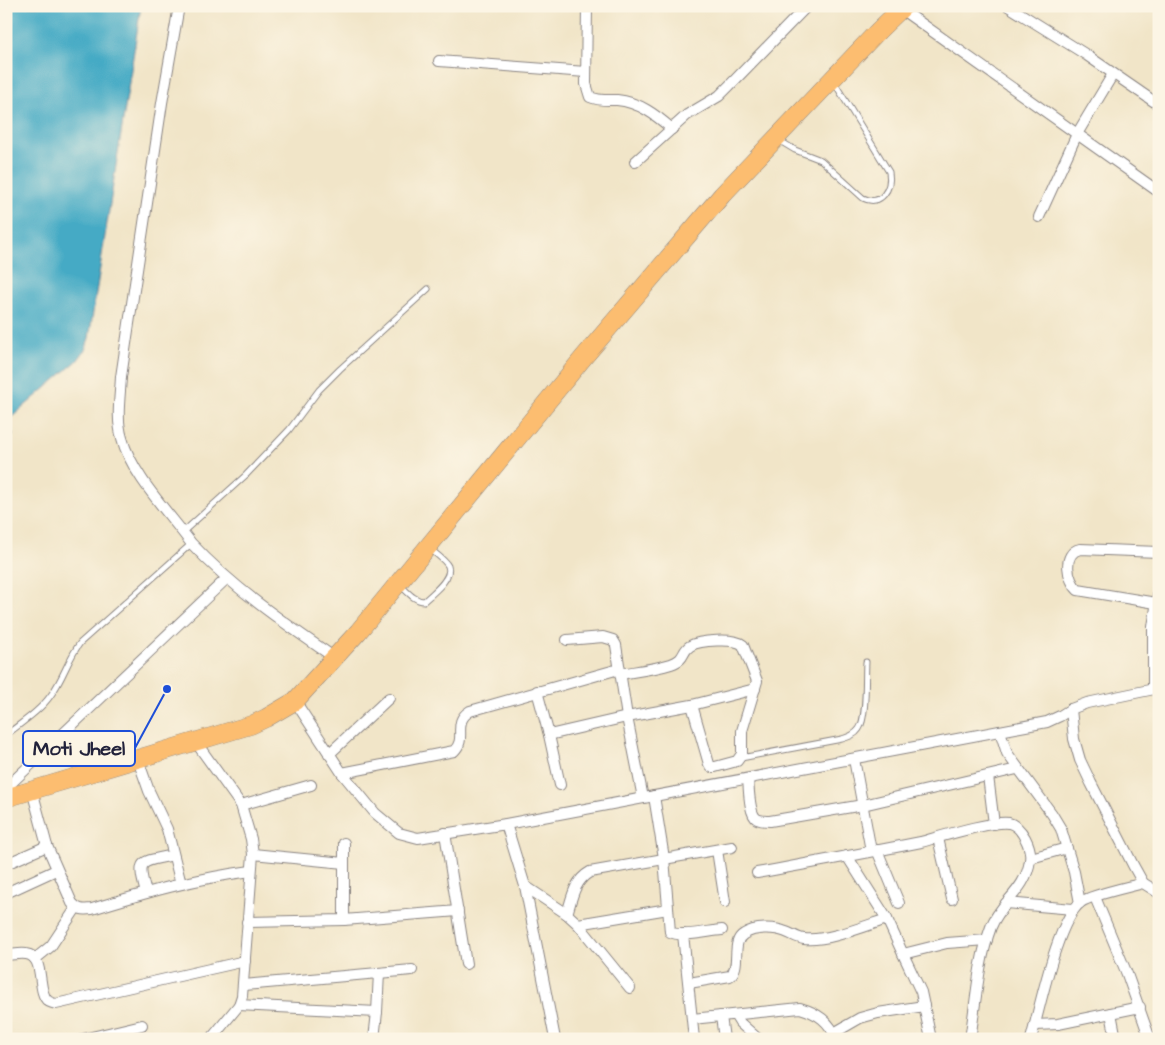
<svg xmlns="http://www.w3.org/2000/svg" width="1165" height="1045" viewBox="0 0 1165 1045" font-family="'Architects Daughter',sans-serif">
<rect width="100%" height="100%" fill="#fcf5e5"/>
<filter id="ink" filterUnits="userSpaceOnUse"><feTurbulence type="fractalNoise" baseFrequency=".02" numOctaves="2"/><feDisplacementMap in="SourceGraphic" scale="10" xChannelSelector="R" yChannelSelector="G"/><feConvolveMatrix kernelMatrix="1 2 1 2 8 2 1 2 1" color-interpolation-filters="sRGB"/></filter>
<filter id="wash" filterUnits="userSpaceOnUse"><feTurbulence type="fractalNoise" baseFrequency=".0096" numOctaves="4" result="noise"/><feDisplacementMap in="SourceGraphic" scale="20" xChannelSelector="R" yChannelSelector="G"/><feGaussianBlur stdDeviation="1.12" result="paint"/><feColorMatrix in="noise" values="0 0 0 0 0 0 0 0 0 0 0 0 0 0 0 0 0 1.4 0 .05"/><feComposite in="paint" operator="in"/></filter>
<g filter="url(#wash)">
<rect width="100%" height="100%" fill="#f1e5c8"/>
<polygon fill="#45aac5" stroke="#346680" points="6,6 141,6 89,338 85,350 77,361 6,422"/>
</g>
<g filter="url(#ink)">
<g fill="none" stroke-linecap="round" stroke-linejoin="round">
<defs>
<g id="service">
<path d="M780 141 795 150 821 160 863 198C881 207 892 189 889 172L834 82"/>
<polyline points="6,431 7,430"/>
<polyline points="183,532 246,475 289,430 319,390 340,369 428,289"/>
<path d="M400 585C407 591 414 601 424 601 432 594 453 578 448 566 445 560 436 554 430 549"/>
<path d="M6 735C21 723 40 711 51 695 63 679 68 659 80 643L191 544"/>
<path d="M741 758 842 739C849 737 855 735 859 729 867 718 865 677 866 662"/>
</g>
<g id="minor">
<path d="M179 6 162 103 121 377C120 397 116 419 122 438 131 474 169 513 191 543 233 588 284 623 335 658"/>
<path d="M587 6 586 84 590 97C598 101 608 100 617 100 639 102 656 115 672 129"/>
<polyline points="1008,6 1085,54 1159,105"/>
<polyline points="901,9 1159,192"/>
<polyline points="439,61 586,72"/>
<polyline points="635,162 687,115 719,96 729,86 807,6"/>
<polyline points="1039,217 1077,134 1113,74"/>
<path d="M1156 603 1078 590C1067 580 1062 553 1080 549L1159 552"/>
<polyline points="567,640 603,637 613,640 616,645 627,717 643,798"/>
<path d="M620 674C637 671 655 669 671 664 686 659 681 652 690 646 699 640 735 638 743 645L757 681 742 731V754L737 761 715 767H711L709 764 692 705"/>
<polyline points="1153,689 1153,627 1159,588"/>
<polyline points="537,691 549,735 560,785"/>
<polyline points="295,701 342,773 375,813 399,833 418,838 506,824 1047,722 1060,716 1071,709 1087,703 1159,688"/>
<polyline points="1071,709 1074,739 1080,760 1091,783 1133,865 1143,883 1159,893"/>
<polyline points="1000,731 1007,753 1052,814 1061,829 1074,872 1080,903"/>
<polyline points="549,735 627,717 692,705 755,689"/>
<polyline points="195,741 241,805 251,839 253,854 242,996 239,1005 211,1039"/>
<polyline points="329,754 389,698"/>
<polyline points="854,759 871,851"/>
<polyline points="138,760 149,791 167,829 181,884"/>
<path d="M342 773 454 751C468 738 451 723 470 711L619 669"/>
<polyline points="988,776 994,824"/>
<path d="M748 779C749 789 749 814 757 819 761 821 765 821 770 821L863 805 1017 769"/>
<polyline points="6,788 226,579"/>
<path d="M32 790 47 846 72 903C78 910 83 910 92 909 144 893 197 878 251 871"/>
<path d="M654 796 664 858 670 932C682 938 708 931 722 930"/>
<polyline points="241,805 311,785"/>
<polyline points="506,824 525,886 555,1039"/>
<polyline points="445,833 466,964"/>
<polyline points="938,838 952,899"/>
<polyline points="717,850 725,902"/>
<polyline points="877,850 899,903"/>
<polyline points="253,854 344,863"/>
<polyline points="847,856 887,919 903,954 921,992 931,1039"/>
<polyline points="1031,858 1067,848"/>
<polyline points="6,864 47,846"/>
<path d="M757 873C811 863 866 853 921 842 939 837 994 820 1009 823 1022 826 1032 848 1030 860 1026 891 1001 901 991 927 978 962 976 1002 970 1039"/>
<polyline points="525,886 567,914 578,924 630,988"/>
<polyline points="6,893 56,870"/>
<path d="M146 893C136 857 141 863 173 855"/>
<polyline points="1095,897 1127,974 1150,1039"/>
<polyline points="1006,903 1073,909"/>
<path d="M567 914C572 898 574 881 590 872L732 847"/>
<polyline points="344,920 344,843"/>
<polyline points="247,922 344,920 458,911"/>
<polyline points="578,924 668,909"/>
<polyline points="683,934 694,1039"/>
<polyline points="903,954 947,943 987,940"/>
<path d="M6 955C12 955 20 953 26 954 46 956 36 992 48 1001 49 1002 55 1004 56 1004L245 961"/>
<polyline points="35,959 51,946 76,908"/>
<path d="M689 983 730 976C742 966 730 942 744 934 755 927 774 927 786 932 792 934 797 938 804 939 826 942 865 926 887 919"/>
<polyline points="244,985 412,970"/>
<polyline points="239,1005 377,1012"/>
<polyline points="1111,1013 1116,1039"/>
<polyline points="735,1015 740,1023 758,1039"/>
<polyline points="721,1016 724,1039"/>
<path d="M692 1019 800 1008C817 1013 830 1021 836 1039"/>
<polyline points="1035,1025 1058,1024 1140,1007"/>
<polyline points="834,1033 860,1018 878,1013 924,1006"/>
<polyline points="83,1039 142,1025"/>
<polyline points="374,1039 377,1012 379,973"/>
<path d="M1031 1039C1040 1008 1057 920 1081 902 1091 895 1129 887 1143 883"/>
</g>
<polyline id="trunk" points="6,798 251,725 266,718 295,701 358,632 583,358 722,195 879,30 904,6"/>
</defs>
<use href="#service" stroke="#8a8482" stroke-width="7"/>
<use href="#minor" stroke="#8a8482" stroke-width="12"/>
<use href="#trunk" stroke="#8a8482" stroke-width="19"/>
<use href="#service" stroke="#fff" stroke-width="5"/>
<use href="#minor" stroke="#fff" stroke-width="10"/>
<use href="#trunk" stroke="#fcbd6f" stroke-width="18"/>
</g>
</g>
<path fill="none" stroke="#1d4ed8" stroke-width="2" d="M167 689L135 748"/>
<circle fill="#1d4ed8" stroke="#fcf5e5" stroke-width="2" cx="167" cy="689" r="5"/>
<rect fill="#fcf5e5" stroke="#1d4ed8" stroke-width="2" x="23" y="731" width="112" height="35" rx="5"/>
<g font-size="20" text-anchor="middle" font-weight="bold" fill="#22223b">
<text x="79" y="755">Moti Jheel</text>
</g>
<rect width="1165" height="1045" fill="none" stroke="#fcf5e5" stroke-width="25"/>
</svg>
